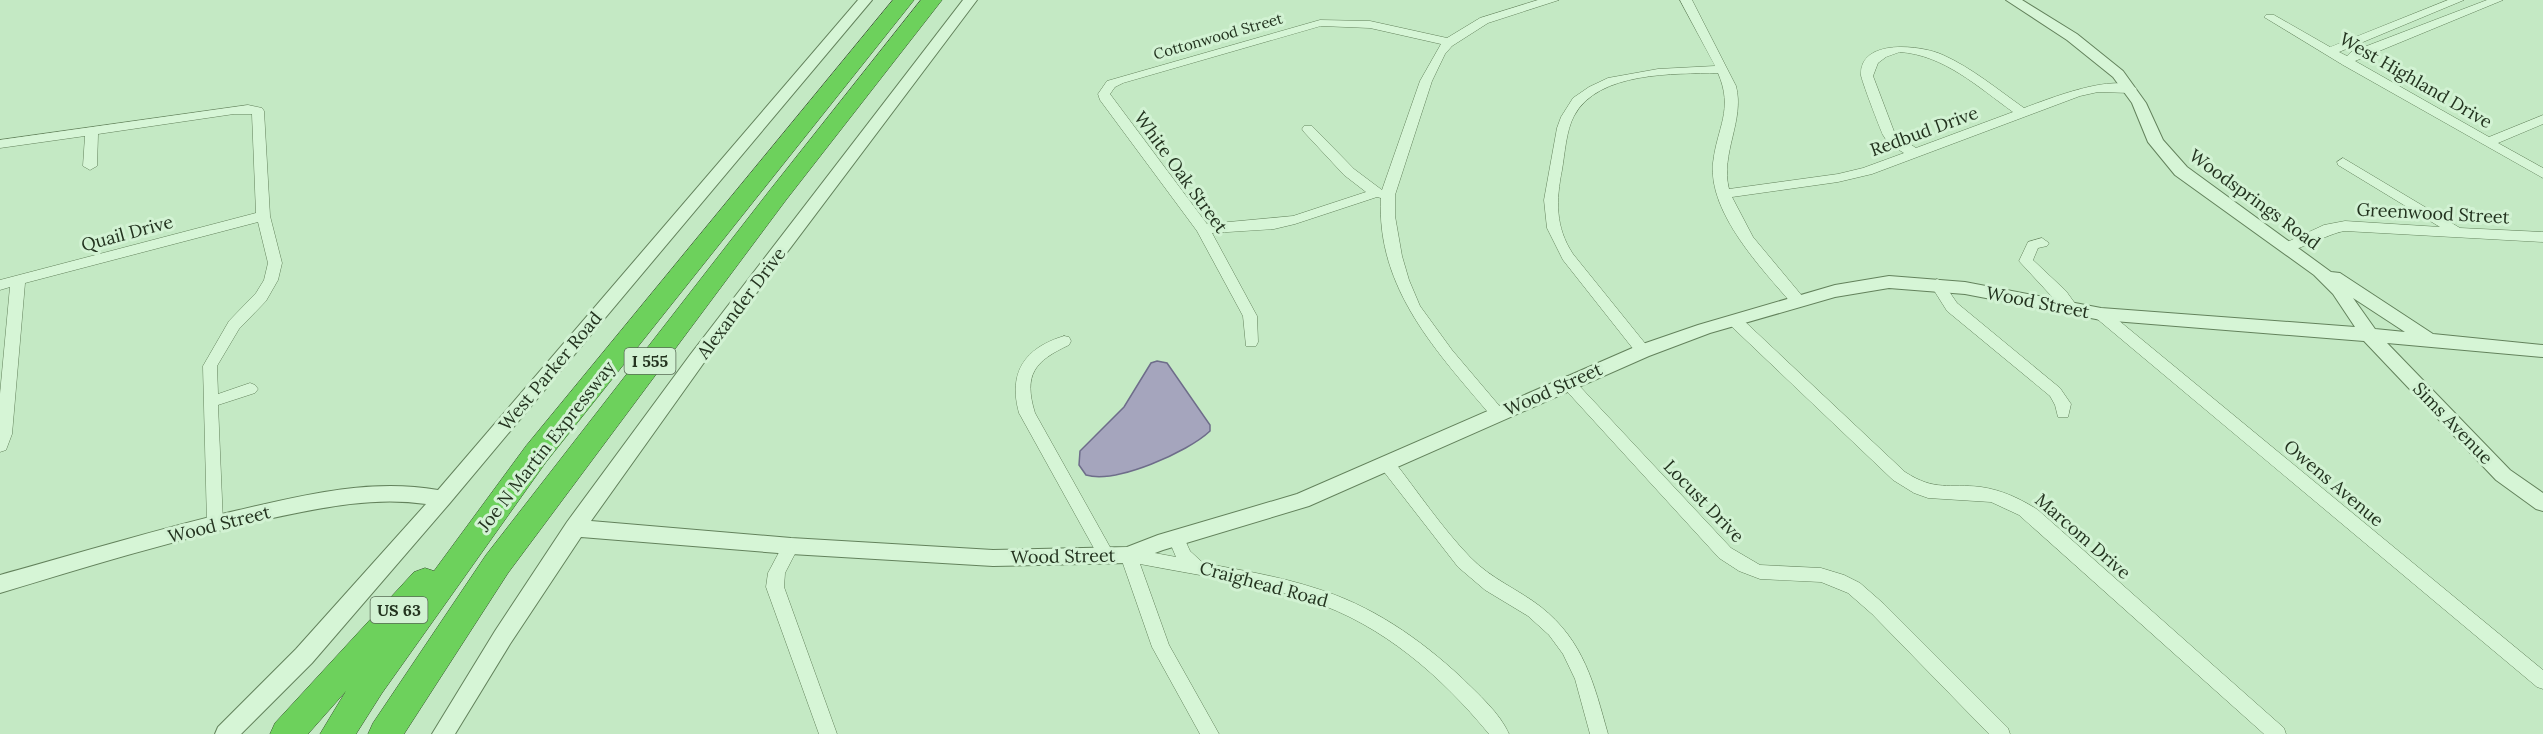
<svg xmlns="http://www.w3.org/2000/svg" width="2543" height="734" viewBox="0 0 2543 734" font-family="Lora,serif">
<rect width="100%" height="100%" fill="#c4e9c4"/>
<path fill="#a5a5bd" stroke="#6e6d8a" stroke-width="1.5" d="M1157 361 1167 363 1210 425V431C1188 452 1116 484 1086 475L1079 465 1080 451 1124 407 1151 363Z"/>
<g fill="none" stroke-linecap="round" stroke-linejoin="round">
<defs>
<g id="minor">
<path d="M1538 0H1559L1488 23 1452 46 1445 54 1432 81 1395 195V216L1402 256 1409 280 1420 306 1452 350 1502 409 1505 413 1502 417H1492C1438 353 1376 289 1381 198L1377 197 1295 224 1274 229 1212 233 1257 316 1258 342 1256 346H1246L1243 316 1197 231 1100 100 1098 94 1107 81 1320 20 1370 21 1447 38 1480 18ZM1321 26 1370 28 1441 44 1420 81 1382 190 1354 169 1312 126H1304L1302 129 1304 132 1344 175 1366 192 1293 216 1207 224 1110 94 1115 87 1123 83Z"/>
<path d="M1680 0H1692L1736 86C1745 121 1720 153 1729 189L1838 174 1863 168 1904 153 1888 143 1883 135C1880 129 1861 79 1861 75 1859 38 1922 45 1943 55 1972 68 1997 89 2024 108 2046 100 2117 71 2137 89L2131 93 2098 92 2080 96 1872 174 1838 182 1732 197 1753 237 1803 297 1805 301 1803 305H1793C1762 269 1708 213 1713 163 1717 127 1734 110 1718 73 1675 74 1598 71 1574 116 1566 131 1565 153 1562 170 1556 200 1555 227 1573 254L1648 347 1650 351 1648 355H1638L1563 260 1547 228 1544 200 1557 128 1561 117 1573 98 1589 87 1608 78 1658 69 1715 66ZM1900 52C1944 55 1978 87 2013 112L1916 148 1895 134 1873 76 1878 63 1886 57Z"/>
<polygon points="2448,0 2464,0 2339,52 2347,56 2351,52 2487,0 2503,0 2355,61 2489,137 2543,115 2543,124 2498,143 2543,168 2543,178 2343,65 2264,17 2266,15 2274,15 2330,47"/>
<polygon points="248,105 262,108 264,111 270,216 282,263 278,280 266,301 239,329 217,366 218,394 250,383 255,385 258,389 255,393 218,405 223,523 221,528 215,530 209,528 207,523 203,366 229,321 256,293 264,280 268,263 258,222 25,283 12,434 6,450 0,452 0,394 10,287 0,290 0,280 256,213 252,114 234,114 98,134 97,166 90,170 83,166 85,136 0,148 0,140"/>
<path d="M2343 158 2460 228 2543 232V242L2345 231C2328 233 2295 254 2283 250L2281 247 2283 244 2324 225 2345 221 2440 227 2338 165 2337 162Z"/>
<polygon points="2042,238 2049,243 2047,246 2038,248 2033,260 2066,291 2079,309 2077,313 2067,313 2019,261 2028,242"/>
<polygon points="1937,279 1942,281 1957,303 2060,388 2071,404 2068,417 2058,417 2055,405 2050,396 1947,311 1930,284"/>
<polygon points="2101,309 2106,310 2543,670 2543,689 2537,687 2096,318 2094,314"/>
<path d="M1735 316 1740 317 1905 472C1936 492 1948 483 1981 487 2002 490 2021 499 2038 510L2284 728 2286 734H2264L2019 515 1991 502 1928 498 1914 493 1893 480 1730 325 1728 321 1730 317Z"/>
<path d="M1064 336 1069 337 1071 341 1069 345C1035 361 1023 374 1035 413L1115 556 1113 561 1107 563 1101 561 1019 413C1008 373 1024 348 1064 336Z"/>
<polygon points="1567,376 1572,378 1731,548 1760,565 1821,568 1844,575 1860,583 1884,604 2008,728 2010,734 1989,734 1872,614 1848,593 1821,582 1760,579 1739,571 1719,558 1562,386 1559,382 1562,378"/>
<path d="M1387 458 1393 460C1418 492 1442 528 1470 557 1491 579 1518 589 1541 607 1584 641 1594 684 1608 734H1590L1575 679 1563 654 1549 635 1528 616 1485 590 1458 567 1381 468 1379 464 1381 460Z"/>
<path d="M1176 531 1182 533 1190 551 1203 563C1240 570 1278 576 1315 588 1371 605 1419 638 1462 678 1478 694 1500 713 1509 734H1489C1441 676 1383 625 1311 601 1256 583 1196 575 1140 564L1169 645 1219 734H1200L1152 647 1120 555 1122 550 1128 548 1176 557 1168 538 1170 533Z"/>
<polygon points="791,539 797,541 799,546 785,573 784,587 837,734 819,734 766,587 768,573 785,541"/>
</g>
<g id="tertiary">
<path d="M858 0H872L449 504 312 663 241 734H215L218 727 296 649 426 504C373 496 320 508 268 519 178 539 89 566 0 593V575C79 553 158 529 239 510 303 495 371 478 438 490Z"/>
<path d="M963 0H977L703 364 591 521 791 538 993 550 1127 547 1158 535 1297 494 1637 346 1698 325 1835 285 1889 276 1965 282 2101 308 2355 327 2333 294 2314 275 2175 175 2148 142 2132 103 2113 77 2067 40 2006 0H2022L2077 34 2123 71 2146 103 2163 140 2187 167 2331 272 2340 273 2433 334 2543 345V357L2387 343 2510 470 2543 493V511L2536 509 2496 480 2364 341 2101 320 1965 294 1889 288 1835 297 1710 333 1649 356 1309 506 1163 550 1128 563 993 566 791 554 581 537 510 644 455 734H432L495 631 567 522 690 355ZM2353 298 2405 332 2375 329Z"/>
</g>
<g id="motorway">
<polygon points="893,0 914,0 546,462 382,693 356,734 320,734 346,691 308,734 270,734 275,723 414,572 425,568 434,571 526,446"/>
<polygon points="921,0 942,0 786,200 508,573 404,734 368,734 373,723 486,555 770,190"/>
</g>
</defs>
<use href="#minor" stroke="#63825c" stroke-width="1"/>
<use href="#tertiary" stroke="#63825c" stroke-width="2"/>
<use href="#motorway" stroke="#385030" stroke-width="1"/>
<use href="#minor" fill="#d6f5d6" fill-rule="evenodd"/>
<use href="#tertiary" fill="#d6f5d6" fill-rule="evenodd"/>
<use href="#motorway" fill="#6dd15c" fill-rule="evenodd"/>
</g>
<g text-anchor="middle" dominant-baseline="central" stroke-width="6" stroke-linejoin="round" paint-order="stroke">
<g font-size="15" fill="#23331f" stroke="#d2f2d3">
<text transform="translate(1218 36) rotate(-16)">Cottonwood Street</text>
</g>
<g fill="#d2f2d3" stroke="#586c55" stroke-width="1.5">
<rect x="624.5" y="348" width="51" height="26" rx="4.5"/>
<rect x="370.5" y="597" width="57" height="26" rx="4.5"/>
</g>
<g font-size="16" font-weight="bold" fill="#23331f">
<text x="650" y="361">I 555</text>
<text x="399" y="610">US 63</text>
</g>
<g font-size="18" fill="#23331f" stroke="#d2f2d3">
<text transform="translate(2416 80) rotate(30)">West Highland Drive</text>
<text transform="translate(1924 131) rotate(-20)">Redbud Drive</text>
<text transform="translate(1181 172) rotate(54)">White Oak Street</text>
<text transform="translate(2255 199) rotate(36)">Woodsprings Road</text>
<text transform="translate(2433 213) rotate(3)">Greenwood Street</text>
<text transform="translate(127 233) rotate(-15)">Quail Drive</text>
<text transform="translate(2038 302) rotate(11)">Wood Street</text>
<text transform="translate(741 303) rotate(-53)">Alexander Drive</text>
<text transform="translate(550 371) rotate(-50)">West Parker Road</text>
<text transform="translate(1553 389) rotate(-24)">Wood Street</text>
<text transform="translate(2453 423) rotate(46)">Sims Avenue</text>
<text transform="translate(546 446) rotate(-52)">Joe N Martin Expressway</text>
<text transform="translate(2334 483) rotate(40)">Owens Avenue</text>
<text transform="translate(1704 501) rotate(46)">Locust Drive</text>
<text transform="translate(219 524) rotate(-14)">Wood Street</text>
<text transform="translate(2083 536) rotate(41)">Marcom Drive</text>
<text transform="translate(1063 556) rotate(-1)">Wood Street</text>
<text transform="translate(1264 584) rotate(15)">Craighead Road</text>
</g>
</g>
</svg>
